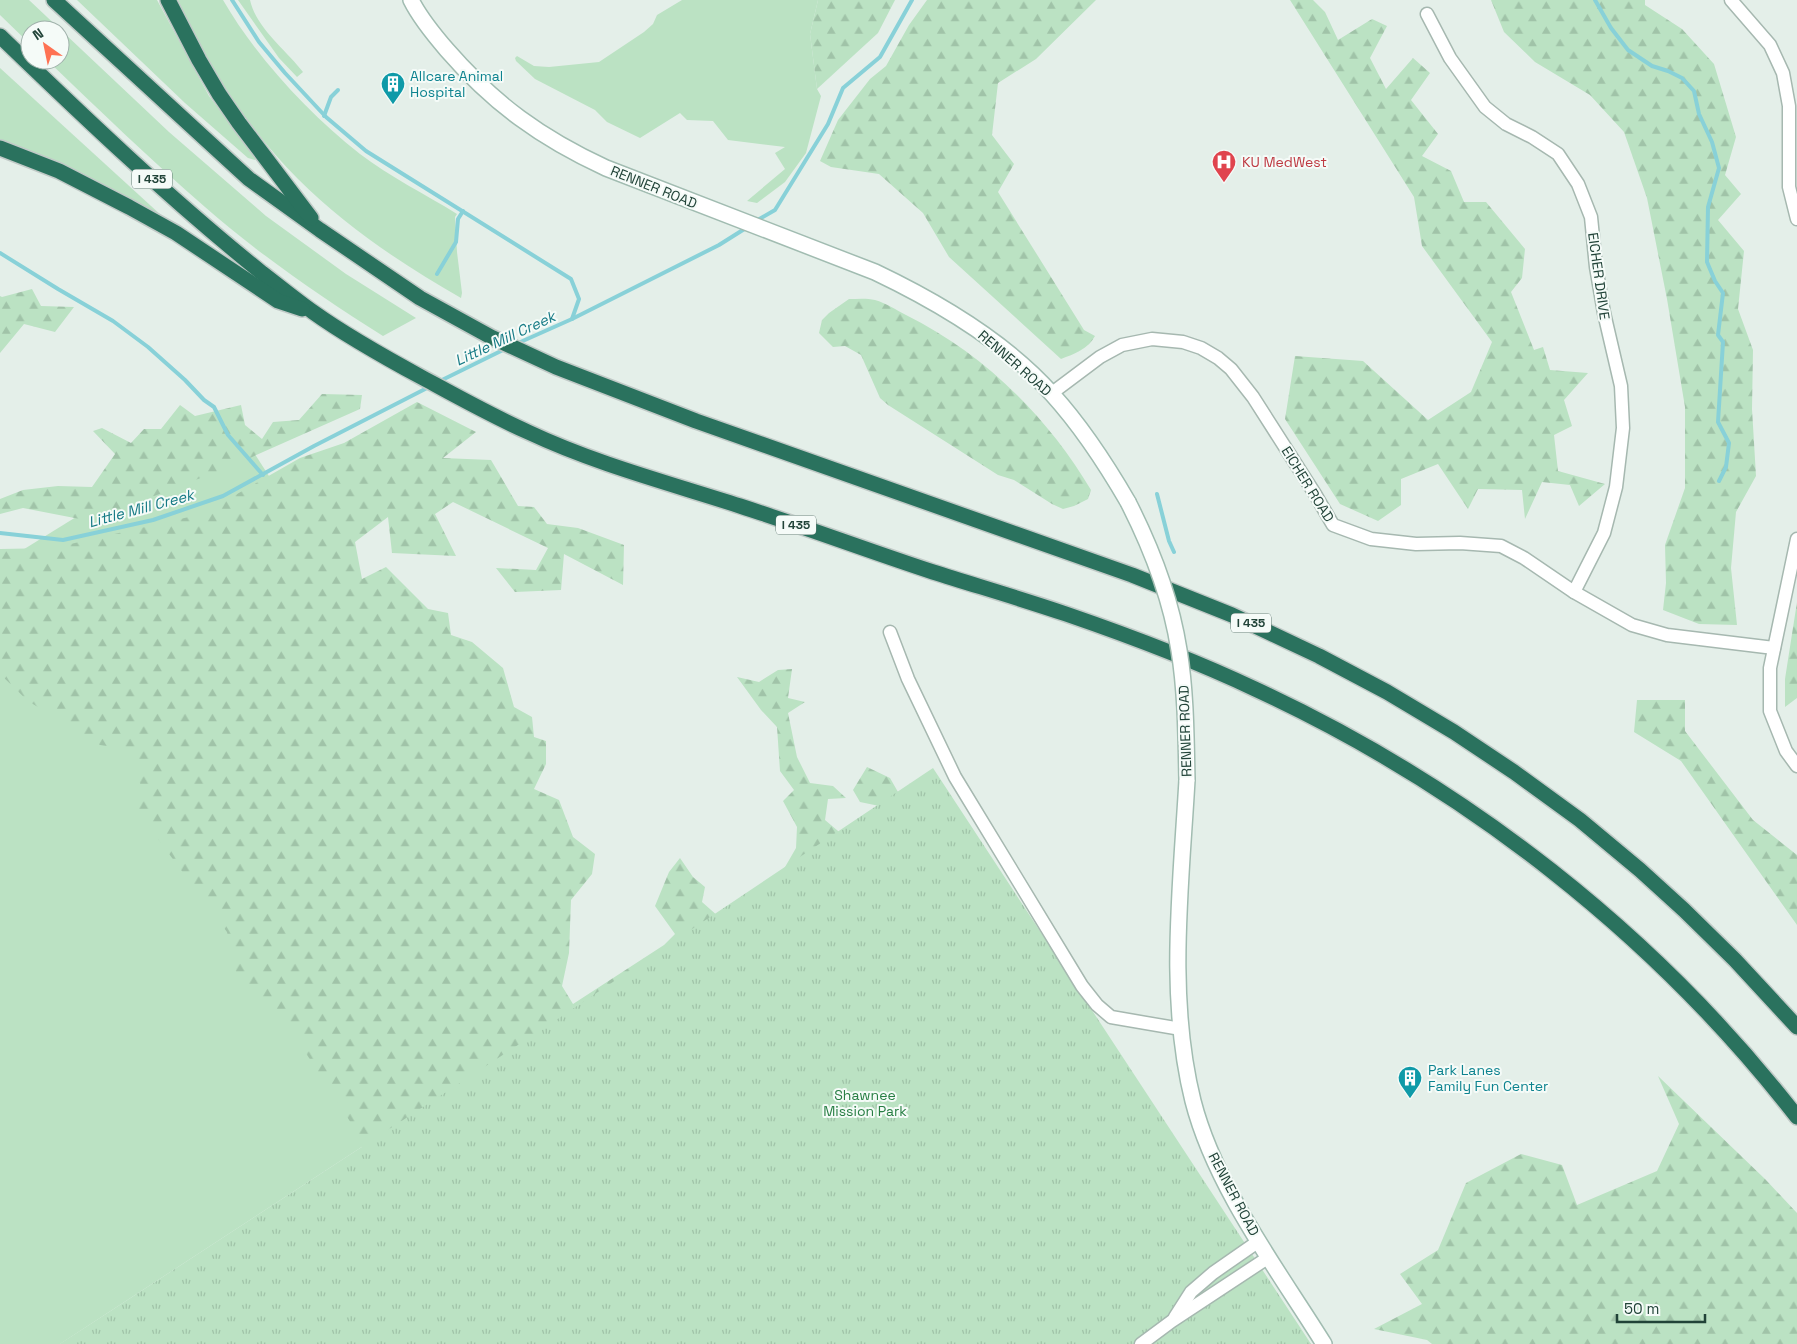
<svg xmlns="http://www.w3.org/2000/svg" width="1797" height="1344" viewBox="0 0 1797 1344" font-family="'Space Grotesk',sans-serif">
<defs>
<pattern id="forest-firs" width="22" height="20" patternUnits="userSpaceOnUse" patternTransform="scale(1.25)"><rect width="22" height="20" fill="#bbe2c3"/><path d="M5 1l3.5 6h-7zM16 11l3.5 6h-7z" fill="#a0c3a8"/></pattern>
<pattern id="park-tufts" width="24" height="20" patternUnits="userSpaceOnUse" patternTransform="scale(1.25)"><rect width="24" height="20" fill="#bbe2c3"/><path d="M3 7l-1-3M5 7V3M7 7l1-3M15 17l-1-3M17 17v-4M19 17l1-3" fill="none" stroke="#a0c3a8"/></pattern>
</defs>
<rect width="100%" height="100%" fill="#e4efe9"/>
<g fill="#bbe2c3">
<path d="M0 0H29L169 132 266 216 346 274 416 318 383 336C321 297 260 255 205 207 151 160 99 110 47 60H60V30H30V44L0 15Z"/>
<polygon points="77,0 157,0 209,96 255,156 255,160 248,158 185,103"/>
<path d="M178 0H223C256 57 308 113 360 154 390 177 425 194 457 214L455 217 457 252 462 293 461 298C403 265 345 226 298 179 247 128 208 66 178 0Z"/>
<path d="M238 0H250C256 28 286 50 303 72L297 77 279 58Z"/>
<polygon points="682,0 818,0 810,34 817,89 821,96 806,153 785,182 757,203 747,201 785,169 775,153 785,147 728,140 713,121 687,120 680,113 640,138 607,122 595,110 535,79 516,61 515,58 517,56 534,66 549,67 599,62 644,32 653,24 657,15"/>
<polygon points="0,68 162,216 160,217 0,141"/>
<polygon points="233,420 330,571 544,1028 60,1344 0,1344 0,564"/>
</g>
<g fill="url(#forest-firs)">
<polygon points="818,0 895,0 878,33 817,89 810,34"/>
<path d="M927 0H1096L1036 59 998 83 992 135 1014 164 998 192 1084 330 1095 336C1088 349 1074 354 1061 359L949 257 923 213 879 174 831 167 820 161 838 120 870 79 886 66 909 25Z"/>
<polygon points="1290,0 1313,0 1325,12 1338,40 1372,19 1387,26 1370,58 1386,89 1413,58 1430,73 1411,100 1438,134 1422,156 1451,171 1464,202 1486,202 1525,249 1522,278 1511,292 1534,350 1543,347 1550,370 1588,373 1564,400 1572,426 1554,435 1558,471 1605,484 1579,506 1570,485 1542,482 1525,519 1522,490 1478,489 1468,509 1438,464 1401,479 1401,505 1378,521 1340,504 1285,419 1295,356 1363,361 1428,420 1471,392 1492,342 1422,246 1414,197"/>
<polygon points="1491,0 1645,0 1645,5 1682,29 1714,64 1736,137 1725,175 1741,194 1718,220 1744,251 1738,309 1753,350 1752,409 1756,476 1736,512 1731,568 1737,625 1699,624 1663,610 1666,583 1665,545 1685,488 1685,407 1667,299 1647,198 1624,132 1590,95 1535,62 1504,32"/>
<polygon points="32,289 41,306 74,307 55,332 24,324 0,353 0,296 2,297"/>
<path d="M849 299C857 299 867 298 875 300 886 303 896 310 906 315 983 353 1048 417 1091 490L1088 499 1074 506 1063 509 1052 504 1014 480 998 475 888 405 880 398 861 355 845 346 833 347 819 333 822 320 829 313Z"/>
<polygon points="322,394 362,395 360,409 234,465 90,521 23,508 0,514 0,499 23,490 58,486 92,487 115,454 93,431 102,428 131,443 144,429 161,429 180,405 195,416 241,405 245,425 262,439 273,422 299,420"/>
<polygon points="417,402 476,432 443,458 491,460 518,506 534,507 547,524 578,528 624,545 623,585 564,554 561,590 515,592 496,568 536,570 548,548 453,502 435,514 456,556 392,553 388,517 355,542 362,579 386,567 428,609 448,613 451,635 472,642 503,668 514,707 532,717 534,737 546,741 546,764 534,789 559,800 573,837 595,854 592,874 571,900 569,953 562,986 573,1004 664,945 675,934 655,906 669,872 680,858 693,877 705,887 702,902 719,917 781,874 796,848 797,827 783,801 794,790 780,771 777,727 761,710 737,677 759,682 778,670 792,669 788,698 805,702 788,713 797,757 810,783 833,786 846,798 828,799 825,820 844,836 889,808 860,802 853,790 867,767 890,778 902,799 172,1344 60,1344 362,1152 362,1140 291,1030 238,981 227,932 132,804 142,789 128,749 100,745 28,701 0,674 0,549 53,548 202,514 300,458 344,443"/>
<polygon points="1797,602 1797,698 1785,707 1785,679"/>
<polygon points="1637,700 1685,700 1685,731 1753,820 1797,855 1797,925 1681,761 1634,732"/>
<polygon points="1658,1076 1765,1179 1797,1213 1797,1344 1432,1344 1427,1340 1374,1329 1422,1304 1400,1274 1438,1250 1466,1183 1521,1154 1562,1165 1577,1205 1657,1171 1679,1124"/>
</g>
<polygon fill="url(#park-tufts)" points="933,768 1311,1344 60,1344 544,1028"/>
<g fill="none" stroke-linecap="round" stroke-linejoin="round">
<g stroke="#88d1d8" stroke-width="4">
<polyline points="232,0 259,42 285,73 326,117 366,151 571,279 579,299 572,319"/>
<polyline points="1595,0 1611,28 1628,50 1652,66 1668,71 1682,78 1694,91 1699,114 1712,142 1719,168 1708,207 1707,262 1715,281 1723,293 1718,335 1723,342 1718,422 1729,443 1726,467 1719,481"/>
<polyline points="324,116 331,97 338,90"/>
<polyline points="756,221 775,210 828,124 843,88 880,57 912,0"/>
<polyline points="0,253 58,289 113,321 148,347 185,380 204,400 214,407 228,435 263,475"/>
<polyline points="437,274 456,242 458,219 463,211"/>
<polyline points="516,344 572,319 719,245 746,228"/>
<polyline points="440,381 505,349"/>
<polyline points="1157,494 1169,541 1174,552"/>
<polyline points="0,533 63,540 153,520 223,496 314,446 429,387"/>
</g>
<defs>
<g id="street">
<polyline points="1731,0 1770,45 1783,73 1789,106 1789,187 1797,219"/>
<polyline points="1427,14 1450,58 1485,107 1506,124 1532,137 1558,154 1578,184 1591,217 1596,267 1604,313 1621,386 1623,428 1616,487 1604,533 1574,592"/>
<polyline points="1052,393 1100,357 1122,345 1152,339 1183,342 1201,348 1218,358 1231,369 1253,397 1315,494 1333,525 1371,539 1416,544 1460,543 1501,546 1524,558 1574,592 1632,625 1667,635 1774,648"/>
<polyline points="1797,539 1770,668 1770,711 1786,751 1797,766"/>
<polyline points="890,632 908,679 955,777 1082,986 1097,1005 1111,1017 1181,1029"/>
<polyline points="1175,1317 1191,1292 1213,1273 1259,1241"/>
<polyline points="1141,1344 1172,1321 1269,1257"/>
</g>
<g id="secondary">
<path d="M411 0C420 18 434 35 447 50 494 104 541 138 606 168L875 272C938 302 1005 341 1052 394 1082 427 1106 464 1128 502"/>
<path d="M1187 780C1181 886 1167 997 1193 1101 1215 1187 1278 1270 1324 1344"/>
</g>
<g id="highway">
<polyline points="54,0 249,179 320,230 420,298 491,337 556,367 696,421 1132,575 1232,615 1319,656 1387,692 1454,732 1514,772 1580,820 1640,870 1684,910 1735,960 1797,1027"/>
<polyline points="168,0 199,60 219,94 239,123 311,218"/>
<path d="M0 36C85 118 170 199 262 273 279 286 296 300 313 312 348 337 386 358 423 378 458 397 492 416 528 432 596 464 669 483 740 506 805 527 869 551 933 572 977 586 1022 599 1066 614 1130 636 1194 660 1255 689 1465 786 1655 934 1797 1117"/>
<polyline points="0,148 59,171 129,207 176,233 278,301 302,309"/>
</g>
</defs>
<use href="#street" stroke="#a6b8b0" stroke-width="15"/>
<use href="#secondary" stroke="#a1bcb1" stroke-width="18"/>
<use href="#highway" stroke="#c1cac7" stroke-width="18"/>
<use href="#street" stroke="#fff" stroke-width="12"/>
<use href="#secondary" stroke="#fff" stroke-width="15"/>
<use href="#highway" stroke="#2a725e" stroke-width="15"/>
<defs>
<path id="secondary-bridge" d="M1128 502C1152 549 1171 599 1179 650 1186 693 1186 737 1187 780"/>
</defs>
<use href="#secondary-bridge" stroke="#a1bcb1" stroke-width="18" stroke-linecap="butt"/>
<use href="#secondary-bridge" stroke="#fff" stroke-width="15"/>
</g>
<defs>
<symbol id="building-pin" viewBox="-11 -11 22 30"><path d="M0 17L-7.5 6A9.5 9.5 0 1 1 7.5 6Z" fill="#0f9aa8" stroke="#f5fbf8"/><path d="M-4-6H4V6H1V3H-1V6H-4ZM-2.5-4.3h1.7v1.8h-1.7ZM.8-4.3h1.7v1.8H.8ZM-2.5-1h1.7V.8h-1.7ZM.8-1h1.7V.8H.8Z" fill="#fff"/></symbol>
<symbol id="hospital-pin" viewBox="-11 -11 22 30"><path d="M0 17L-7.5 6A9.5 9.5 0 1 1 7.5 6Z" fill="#e0444e" stroke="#f5fbf8"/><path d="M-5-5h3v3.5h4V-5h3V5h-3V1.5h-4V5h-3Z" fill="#fff"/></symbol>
</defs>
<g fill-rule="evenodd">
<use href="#building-pin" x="379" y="70" width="28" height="38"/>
<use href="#hospital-pin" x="1210" y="148" width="28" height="38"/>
<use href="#building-pin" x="1396" y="1064" width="28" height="38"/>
</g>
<g text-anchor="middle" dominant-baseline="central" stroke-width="4" stroke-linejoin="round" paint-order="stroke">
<g fill="#f5fbf8" stroke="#617a72" stroke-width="1">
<rect x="132" y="169.5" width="40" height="19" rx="4"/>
<rect x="776" y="515.5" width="40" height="19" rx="4"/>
<rect x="1231" y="613.5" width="40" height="19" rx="4"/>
</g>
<g font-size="12" font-weight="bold" fill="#214338">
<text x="152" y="179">I 435</text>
<text x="796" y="525">I 435</text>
<text x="1251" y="623">I 435</text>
</g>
<g font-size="14" fill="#0d838f" stroke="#f5fbf8" text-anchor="start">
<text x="410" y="76">Allcare Animal<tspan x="410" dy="16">Hospital</tspan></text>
<text x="1428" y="1070">Park Lanes<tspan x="1428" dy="16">Family Fun Center</tspan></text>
</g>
<g font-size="14" fill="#be3a42" stroke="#f5fbf8" text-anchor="start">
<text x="1242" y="162">KU MedWest</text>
</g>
<g font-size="14" fill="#214338" stroke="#f5fbf8">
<text transform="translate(654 187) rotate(22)">RENNER ROAD</text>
<text transform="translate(1599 276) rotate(82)">EICHER DRIVE</text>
<text transform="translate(1015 363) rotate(41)">RENNER ROAD</text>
<text transform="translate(1308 484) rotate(58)">EICHER ROAD</text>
<text transform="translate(1185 731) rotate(-92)">RENNER ROAD</text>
<text transform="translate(1234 1194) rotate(62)">RENNER ROAD</text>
</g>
<g font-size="14" fill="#277e43" stroke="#f5fbf8">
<text x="865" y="1095">Shawnee<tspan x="865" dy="16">Mission Park</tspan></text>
</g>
<g font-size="15" font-style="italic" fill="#157a85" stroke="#f5fbf8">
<text transform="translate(505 338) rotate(-25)">Little Mill Creek</text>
<text transform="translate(141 508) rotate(-15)">Little Mill Creek</text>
</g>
</g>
<g transform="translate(45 45) rotate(327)"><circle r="24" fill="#f5fbf8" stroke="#a0b1ab"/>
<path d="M0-4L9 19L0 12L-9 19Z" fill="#fe7253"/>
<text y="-8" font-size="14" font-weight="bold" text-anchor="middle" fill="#214338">N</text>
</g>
<path d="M1617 1314v8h88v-8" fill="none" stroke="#214338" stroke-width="2.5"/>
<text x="1624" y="1314" font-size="15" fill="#214338" stroke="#f5fbf8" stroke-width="4" paint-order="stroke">50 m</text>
</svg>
